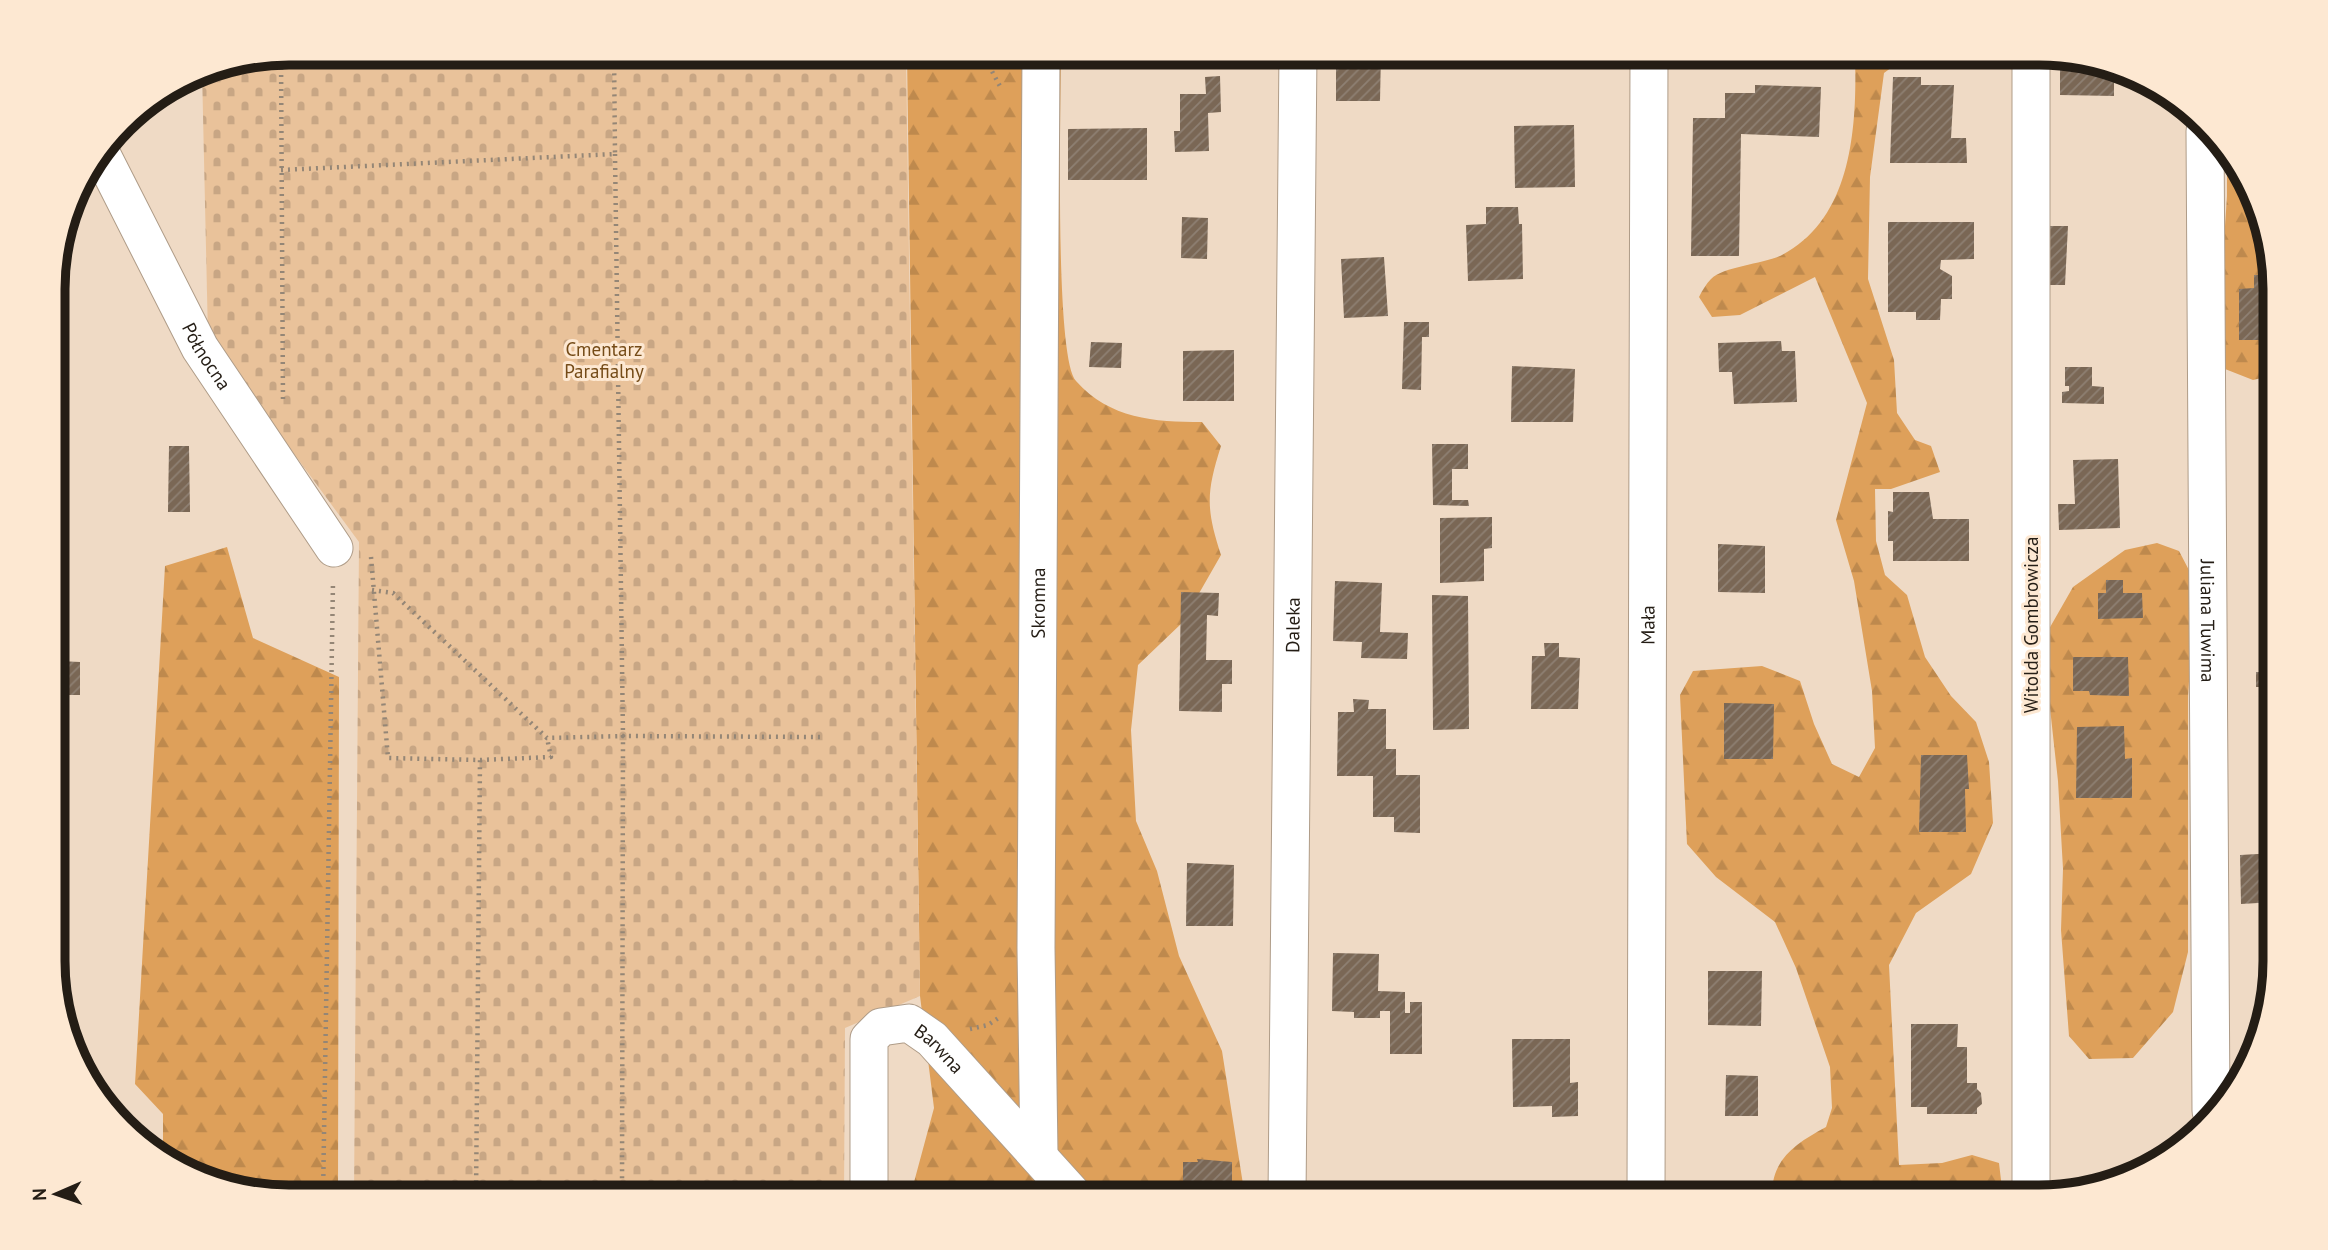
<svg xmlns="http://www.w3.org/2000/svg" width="2328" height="1250" viewBox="0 0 2328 1250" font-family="'PT Sans',sans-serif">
<defs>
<pattern id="forest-firs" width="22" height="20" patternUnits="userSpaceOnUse" patternTransform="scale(1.75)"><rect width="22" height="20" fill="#dea05a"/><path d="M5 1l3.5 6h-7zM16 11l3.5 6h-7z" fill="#be894d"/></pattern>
<pattern id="cemetery-stones" width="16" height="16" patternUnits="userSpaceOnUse" patternTransform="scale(1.75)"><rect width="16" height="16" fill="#e9c29a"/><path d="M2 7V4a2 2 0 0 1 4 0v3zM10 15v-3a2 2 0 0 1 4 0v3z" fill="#c8a684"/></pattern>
<pattern id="building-hatch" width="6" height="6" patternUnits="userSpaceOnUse" patternTransform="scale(1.75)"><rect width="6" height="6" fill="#7a6755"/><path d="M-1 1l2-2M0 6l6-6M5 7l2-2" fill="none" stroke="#8e8073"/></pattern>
</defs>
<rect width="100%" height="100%" fill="#efdac5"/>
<g fill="url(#forest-firs)">
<path d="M907 53H1061C1061 100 1054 357 1076 381 1110 419 1154 422 1202 422L1221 446C1206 493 1206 509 1221 555L1182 623 1138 665 1131 730 1136 821 1157 871 1179 956 1222 1051 1245 1197H910L934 1108 920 996Z"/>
<path d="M1850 53H1911L1884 73 1870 177 1868 279 1894 360 1897 413 1915 440 1931 446 1940 472 1891 489H1875L1876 541 1885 575 1907 595 1925 657 1951 696 1976 722 1989 762 1993 823 1971 874 1916 913 1889 965 1899 1165 1942 1163 1972 1155 1999 1163 2003 1197H1772C1771 1159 1795 1144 1826 1127L1832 1108 1830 1067 1796 968 1775 922 1716 877 1687 844 1680 695 1693 671 1762 666 1800 681 1814 724 1832 764 1859 777 1875 748 1872 691 1854 581 1836 520 1867 403 1815 277 1740 315 1712 317 1699 297C1702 291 1706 284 1711 279 1724 266 1764 264 1782 255 1853 218 1857 125 1855 55Z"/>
<polygon points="2227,150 2235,157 2274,258 2274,375 2253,380 2225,369 2217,346 2227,196"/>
<polygon points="2157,543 2179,551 2191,574 2195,593 2188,696 2188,952 2173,1012 2133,1058 2089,1059 2069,1036 2061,930 2063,869 2058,781 2050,708 2049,629 2073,587 2125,550"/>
<polygon points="227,547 253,638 339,677 338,1197 289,1197 184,1173 163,1155 163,1114 135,1084 165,566"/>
</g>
<polygon fill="url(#cemetery-stones)" points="289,52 906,53 920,996 845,1028 844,1197 354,1197 359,542 208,337 202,70"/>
<g fill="url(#building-hatch)">
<polygon points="1336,52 1381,52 1380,101 1336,101"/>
<polygon points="1465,52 1511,52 1511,65 1465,66"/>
<polygon points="2060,57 2114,70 2114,96 2060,95"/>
<polygon points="1220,76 1221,112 1208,113 1209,151 1175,152 1174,131 1180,131 1180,94 1206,94 1205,77"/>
<polygon points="1893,77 1921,77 1921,85 1954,85 1951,138 1966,138 1967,163 1890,163"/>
<polygon points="1755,85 1821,87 1819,137 1741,134 1739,256 1691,256 1693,118 1725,118 1725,93 1755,93"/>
<polygon points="1574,125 1575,187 1515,188 1514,126"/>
<polygon points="1147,128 1147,180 1068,180 1068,129"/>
<polygon points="1486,207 1518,207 1519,224 1522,224 1523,279 1468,281 1466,225 1486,224"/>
<polygon points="1182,217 1208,218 1207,259 1181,258"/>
<polygon points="1888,222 1974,222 1974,259 1941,260 1940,269 1952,276 1952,299 1941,299 1940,320 1916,320 1916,312 1888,312"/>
<polygon points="2047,226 2068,226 2065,285 2047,285"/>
<polygon points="1384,257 1388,316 1344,318 1341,259"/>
<polygon points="2254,275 2274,275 2274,340 2239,340 2239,289 2254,288"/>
<polygon points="1404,322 1429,322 1429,337 1422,337 1421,390 1402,389"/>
<polygon points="1781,341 1782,351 1795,351 1797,402 1734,404 1732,372 1719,372 1718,343"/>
<polygon points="1091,342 1122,343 1121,368 1089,367"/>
<polygon points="1234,350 1234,401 1183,401 1183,351"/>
<polygon points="1512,366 1575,369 1573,422 1511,422"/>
<polygon points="2065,367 2092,367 2092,386 2104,387 2104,404 2062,403 2062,392 2069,391 2069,386 2065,386"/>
<polygon points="1432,444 1468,444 1468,469 1452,469 1452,500 1468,500 1469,506 1433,505"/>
<polygon points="169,446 189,446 190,512 168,512"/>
<polygon points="2118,459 2120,528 2059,530 2058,504 2075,504 2073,460"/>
<polygon points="1893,492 1929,492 1933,519 1969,519 1969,561 1893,561 1893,541 1888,541 1888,511 1893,512"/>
<polygon points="1492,517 1492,548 1484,549 1484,581 1440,583 1440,518"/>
<polygon points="1718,544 1765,546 1765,593 1718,592"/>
<polygon points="54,556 60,556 59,582 54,582"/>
<polygon points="2106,580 2123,580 2123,593 2142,593 2143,618 2098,619 2098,593 2106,593"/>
<polygon points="1335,581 1382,583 1380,632 1408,633 1407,659 1361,658 1362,642 1333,641"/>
<polygon points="1181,592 1219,593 1218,616 1207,615 1206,660 1232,660 1232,684 1222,684 1222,712 1179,711"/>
<polygon points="1432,595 1468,596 1469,729 1433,730"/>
<polygon points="1544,643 1559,643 1559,657 1580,658 1578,709 1531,709 1532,656 1545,656"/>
<polygon points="2073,657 2128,657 2129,696 2090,695 2089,691 2073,691"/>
<polygon points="2263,657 2275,657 2275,721 2269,721 2269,702 2263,702 2263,687 2256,687 2256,672 2263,672"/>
<polygon points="59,661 80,662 80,695 59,695 59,687 54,687 54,666 59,666"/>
<polygon points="1353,699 1369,700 1368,709 1386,709 1386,749 1396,749 1396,775 1420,775 1420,833 1394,832 1394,817 1373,817 1373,776 1337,776 1338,712 1354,712"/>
<polygon points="1724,703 1774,704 1773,759 1724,759"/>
<polygon points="2124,726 2125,759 2132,758 2132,798 2076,798 2077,727"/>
<polygon points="1921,755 1967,755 1969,789 1965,789 1966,832 1919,832"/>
<polygon points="2275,853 2275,902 2241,904 2240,855"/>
<polygon points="1187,863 1234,865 1233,926 1186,926"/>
<polygon points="1333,953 1379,954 1378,991 1405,992 1405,1013 1410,1013 1410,1002 1422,1002 1422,1054 1390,1054 1390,1011 1380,1011 1380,1018 1354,1018 1354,1012 1332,1011"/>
<polygon points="2266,967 2274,967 2267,997 2259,997 2259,982 2265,981"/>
<polygon points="1708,971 1762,971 1761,1026 1708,1025"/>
<polygon points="1911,1024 1958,1024 1957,1047 1967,1047 1967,1083 1977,1083 1977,1089 1981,1093 1982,1104 1977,1108 1977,1114 1927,1114 1927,1107 1911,1107"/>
<polygon points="1512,1039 1570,1039 1570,1083 1578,1082 1578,1116 1552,1117 1552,1106 1513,1107"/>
<polygon points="1726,1075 1758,1076 1758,1116 1725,1116"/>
<polygon points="1197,1159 1232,1162 1232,1197 1183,1197 1183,1162 1198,1162"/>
</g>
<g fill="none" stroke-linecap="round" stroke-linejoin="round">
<defs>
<g id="minor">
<polyline points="2031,52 2031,1197"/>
<path id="s1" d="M2205 131 2211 1111"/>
<path id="s2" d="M101 153 200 348 334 548"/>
<path id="s3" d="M1039 1154 1036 948 1041 52"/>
<path id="s4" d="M869 1197V1039L881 1027 909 1023 932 1039 1075 1197"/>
<path id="s5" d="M1287 1197 1298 52"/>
<path id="s6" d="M1646 1197 1649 52"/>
</g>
</defs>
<use href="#minor" stroke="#af9c88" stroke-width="39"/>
<g stroke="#948676" stroke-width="4.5" stroke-dasharray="2 5" stroke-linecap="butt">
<polyline points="985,52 987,62 1002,90"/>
<polyline points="281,54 283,402"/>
<polyline points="615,154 623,736 821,737"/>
<polyline points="281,170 615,154 614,52"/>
<polyline points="371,557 388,758 480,760 476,1197"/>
<polyline points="372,590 393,593 547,738 623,736 622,1197"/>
<polyline points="480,760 551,757 547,738"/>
<polyline points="970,1029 988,1025 1000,1017"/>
<polyline points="323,1197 333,582"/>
</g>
<use href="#minor" stroke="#fff" stroke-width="37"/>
</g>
<g text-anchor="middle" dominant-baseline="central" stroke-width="6" stroke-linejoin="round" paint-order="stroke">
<g font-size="19" fill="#754b17" stroke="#fde8d2">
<text x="604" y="349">Cmentarz<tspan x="604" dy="22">Parafialny</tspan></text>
</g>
<g font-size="19" fill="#241d15" stroke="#fde8d2">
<text stroke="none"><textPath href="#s2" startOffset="229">Północna</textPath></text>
<text stroke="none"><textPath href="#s3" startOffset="551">Skromna</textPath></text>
<text stroke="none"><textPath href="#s1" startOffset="490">Juliana Tuwima</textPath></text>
<text stroke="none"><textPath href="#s5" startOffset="572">Daleka</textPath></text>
<text stroke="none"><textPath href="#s6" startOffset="572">Mała</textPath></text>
<text transform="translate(2031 625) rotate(-90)">Witolda Gombrowicza</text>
<text stroke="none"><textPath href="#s4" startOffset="243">Barwna</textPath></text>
</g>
</g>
<path d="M0 0H2328V1250H0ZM289 65H2039A224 224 0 0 1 2263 289V961A224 224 0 0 1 2039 1185H289A224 224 0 0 1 65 961V289A224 224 0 0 1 289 65Z" fill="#fde8d2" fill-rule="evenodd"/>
<path fill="none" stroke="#241d15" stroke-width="9" d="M289 65H2039A224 224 0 0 1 2263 289V961A224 224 0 0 1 2039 1185H289A224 224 0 0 1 65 961V289A224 224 0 0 1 289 65Z"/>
<g transform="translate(56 1194) rotate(268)" stroke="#fde8d2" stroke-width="5" paint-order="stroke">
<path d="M0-5L12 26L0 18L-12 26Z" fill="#241d15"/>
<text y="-10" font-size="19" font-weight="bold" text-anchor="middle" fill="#241d15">N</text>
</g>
</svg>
